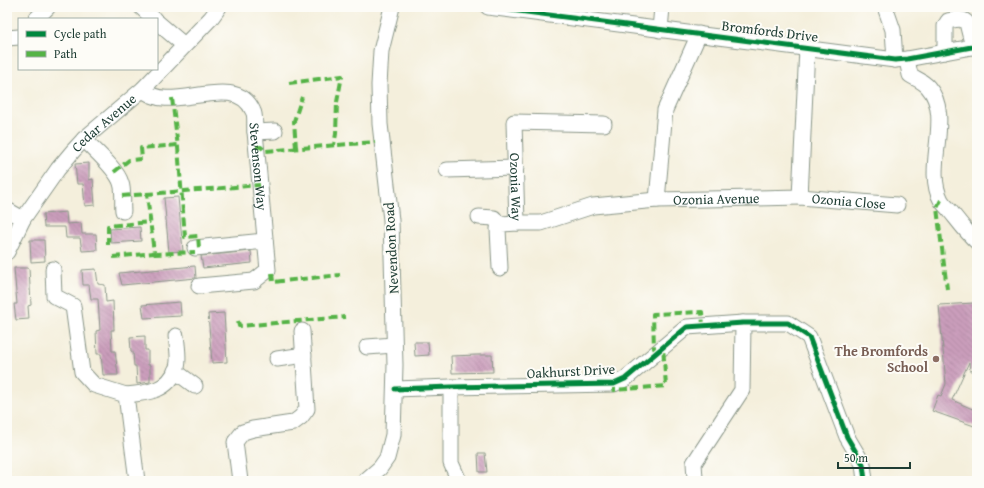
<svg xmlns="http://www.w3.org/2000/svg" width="984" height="488" viewBox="0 0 984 488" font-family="'Gentium Book Plus',serif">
<defs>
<pattern id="building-back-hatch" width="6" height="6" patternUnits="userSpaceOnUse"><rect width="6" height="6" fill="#cb9ebc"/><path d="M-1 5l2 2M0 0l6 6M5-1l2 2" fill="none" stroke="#a4829a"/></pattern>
</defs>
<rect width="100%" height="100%" fill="#fdfcf7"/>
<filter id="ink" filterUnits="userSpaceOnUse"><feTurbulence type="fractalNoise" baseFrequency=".025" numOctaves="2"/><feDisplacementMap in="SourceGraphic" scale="8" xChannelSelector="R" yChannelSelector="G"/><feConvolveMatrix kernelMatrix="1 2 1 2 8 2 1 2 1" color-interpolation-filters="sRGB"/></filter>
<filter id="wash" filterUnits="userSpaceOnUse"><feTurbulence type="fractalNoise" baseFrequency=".012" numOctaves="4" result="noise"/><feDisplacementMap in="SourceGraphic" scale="16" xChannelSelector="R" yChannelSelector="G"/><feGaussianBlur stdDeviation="0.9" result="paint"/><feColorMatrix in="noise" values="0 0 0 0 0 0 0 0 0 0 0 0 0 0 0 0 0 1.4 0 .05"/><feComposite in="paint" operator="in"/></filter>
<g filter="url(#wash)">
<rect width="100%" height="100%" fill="#f4efdc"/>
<g id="blocks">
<g fill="url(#building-back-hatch)">
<polygon points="89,163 89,180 93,179 95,205 85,206 83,184 77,184 75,164"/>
<polygon points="178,197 183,251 169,252 164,198"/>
<polygon points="66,212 67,224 81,223 82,234 96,234 97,250 82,251 80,238 66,238 65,227 44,227 43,214"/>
<polygon points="140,227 141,241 111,243 110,229"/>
<polygon points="30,240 44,240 45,261 31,262"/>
<polygon points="251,251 252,263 203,268 201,256"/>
<polygon points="195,266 196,278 122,285 119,273"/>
<polygon points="14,268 29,268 31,305 28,306 29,319 16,320 14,304 17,304"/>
<polygon points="96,269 98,284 105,285 106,302 113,301 114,330 111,330 112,351 115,351 118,375 103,375 101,354 97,354 96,331 100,330 98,299 91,299 89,285 83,285 82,270"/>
<polygon points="180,302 181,316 144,318 142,305"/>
<polygon points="974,303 974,304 977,304 977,370 970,371 969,362 952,400 977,411 977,427 932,411 938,395 941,396 946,384 939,305"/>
<polygon points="224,313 227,362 212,363 208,314"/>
<polygon points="145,336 145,350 148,350 148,365 150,365 150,382 137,384 136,366 134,366 133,352 131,351 130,337"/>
<polygon points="414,342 428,342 429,355 415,356"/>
<polygon points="477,355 492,355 493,372 452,373 451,356"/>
<polygon points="478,453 485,453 487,472 479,472"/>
</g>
</g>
</g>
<g filter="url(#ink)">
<use href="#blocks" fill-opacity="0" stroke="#8a9688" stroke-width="1"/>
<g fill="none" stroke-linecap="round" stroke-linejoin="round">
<defs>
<g id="minor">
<polyline points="141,7 154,19"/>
<polyline points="488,7 895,60 907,59 977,46"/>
<polyline points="885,7 893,30 895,60"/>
<polyline points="36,19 48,7"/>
<polyline points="157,22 184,45"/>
<polyline points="660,30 662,7"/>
<path id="s1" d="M699 34 665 110 657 200 800 197 807 48"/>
<polyline points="7,38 19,37"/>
<path d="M945 52V26L948 21C954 20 963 17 967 23L973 47"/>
<path d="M907 59 910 75C916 79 923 81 928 87 954 116 923 167 941 200 943 204 948 208 951 212 959 222 967 233 977 242"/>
<path id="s2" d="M143 89C168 117 235 69 253 111 256 116 254 126 255 132L268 270 254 281 199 286"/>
<path id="s3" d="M604 124 514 122 517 223H541L593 206 657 200"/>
<polyline points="255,132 275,131"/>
<path d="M84 139C94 150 117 169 121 183 124 191 122 202 123 211"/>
<polyline points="447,170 516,168"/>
<path id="s4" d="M800 197 897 205"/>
<polyline points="7,210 23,219"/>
<polyline points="479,217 494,218 499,225"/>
<polyline points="195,248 265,241"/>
<path id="s5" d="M7 252 23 219 58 169 73 151 84 139 143 89 211 18 219 7"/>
<polyline points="500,268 498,229 499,225 501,224 517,223"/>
<polyline points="53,269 54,296 73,306 82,372 94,385 126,395 137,481"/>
<polyline points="367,347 394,345"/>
<polyline points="277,359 304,355"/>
<polyline points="175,371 195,386"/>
<polyline points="451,387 451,463 459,481"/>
<polyline points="395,389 451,387 614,384 625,379 687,327 743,323 788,323 809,337 847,437 863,464 865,481"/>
<path d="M126 395C148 393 169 391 177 367 179 361 177 343 176 336"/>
<polyline points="695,478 694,463 742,390 743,323"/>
<polyline points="240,481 235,442 243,432 253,429 293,423 301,417 307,409 302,331"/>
<polyline points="365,481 380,468 387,458 393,435 395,365 391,220 380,124 379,85 381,51 392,7"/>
</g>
</defs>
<use href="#minor" stroke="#8a9688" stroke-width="17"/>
<use href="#minor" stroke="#fff" stroke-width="15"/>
<g stroke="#55b346" stroke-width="4" stroke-dasharray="8 4" stroke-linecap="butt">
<polyline points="289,83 342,76 337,102 336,134 334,145"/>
<polyline points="172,98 178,147 185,237 198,236 199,248"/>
<polyline points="256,147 261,147 265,151 375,142"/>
<polyline points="296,148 294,121 302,97"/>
<polyline points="114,172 129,160 142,159 141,148 178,145"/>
<polyline points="122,196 260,185"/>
<polyline points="941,200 937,208 947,289"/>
<polyline points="108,245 108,226 150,222"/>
<polyline points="154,253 155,254 195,252"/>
<polyline points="113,257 154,253 147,194"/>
<polyline points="272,273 273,282 340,275"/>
<polyline points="238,321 239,326 345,317"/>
<polyline points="656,353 654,348 653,314 702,312 703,326"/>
<polyline points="614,384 614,390 666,386 663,347"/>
</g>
<defs>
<g id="cycleway">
<polyline points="488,7 895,60 907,59 977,46"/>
<polyline points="395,389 451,387 614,384 625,379 687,327 743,323 788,323 809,337 847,437 863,464 865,481"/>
</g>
</defs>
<use href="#cycleway" stroke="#fdfcf7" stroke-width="8"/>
<use href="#cycleway" stroke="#00873e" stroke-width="5"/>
</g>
</g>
<circle fill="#8d6e63" stroke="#fdfcf7" stroke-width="1.5" cx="936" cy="359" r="4"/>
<g text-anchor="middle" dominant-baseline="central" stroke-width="4" stroke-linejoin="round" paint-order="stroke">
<g font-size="14" fill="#1f3d34" stroke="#fdfcf7">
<text transform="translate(770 31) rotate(7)">Bromfords Drive</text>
<text stroke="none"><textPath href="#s5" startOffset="163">Cedar Avenue</textPath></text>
<text stroke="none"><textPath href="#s2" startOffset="176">Stevenson Way</textPath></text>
<text stroke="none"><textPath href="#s3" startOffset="155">Ozonia Way</textPath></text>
<text stroke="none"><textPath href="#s1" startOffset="233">Ozonia Avenue</textPath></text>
<text stroke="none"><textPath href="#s4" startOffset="49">Ozonia Close</textPath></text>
<text transform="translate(391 248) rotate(-93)">Nevendon Road</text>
<text transform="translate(571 371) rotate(-3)">Oakhurst Drive</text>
</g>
<g font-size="14" font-weight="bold" fill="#785e54" stroke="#fdfcf7" text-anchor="end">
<text x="928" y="351">The Bromfords<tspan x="928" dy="16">School</tspan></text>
</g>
</g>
<rect width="984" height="488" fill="none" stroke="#fdfcf7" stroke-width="24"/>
<rect x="18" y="18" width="140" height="52" fill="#fdfcf7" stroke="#a4b0a9"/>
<rect x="26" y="31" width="20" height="6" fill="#00873e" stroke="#a4b0a9"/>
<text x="54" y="38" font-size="12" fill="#1f3d34">Cycle path</text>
<rect x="26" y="51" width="20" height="6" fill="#55b346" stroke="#a4b0a9"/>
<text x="54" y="58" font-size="12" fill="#1f3d34">Path</text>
<path d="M838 462v6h72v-6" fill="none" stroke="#1f3d34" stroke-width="2"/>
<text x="844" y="462" font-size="12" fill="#1f3d34" stroke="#fdfcf7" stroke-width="3" paint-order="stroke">50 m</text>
</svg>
